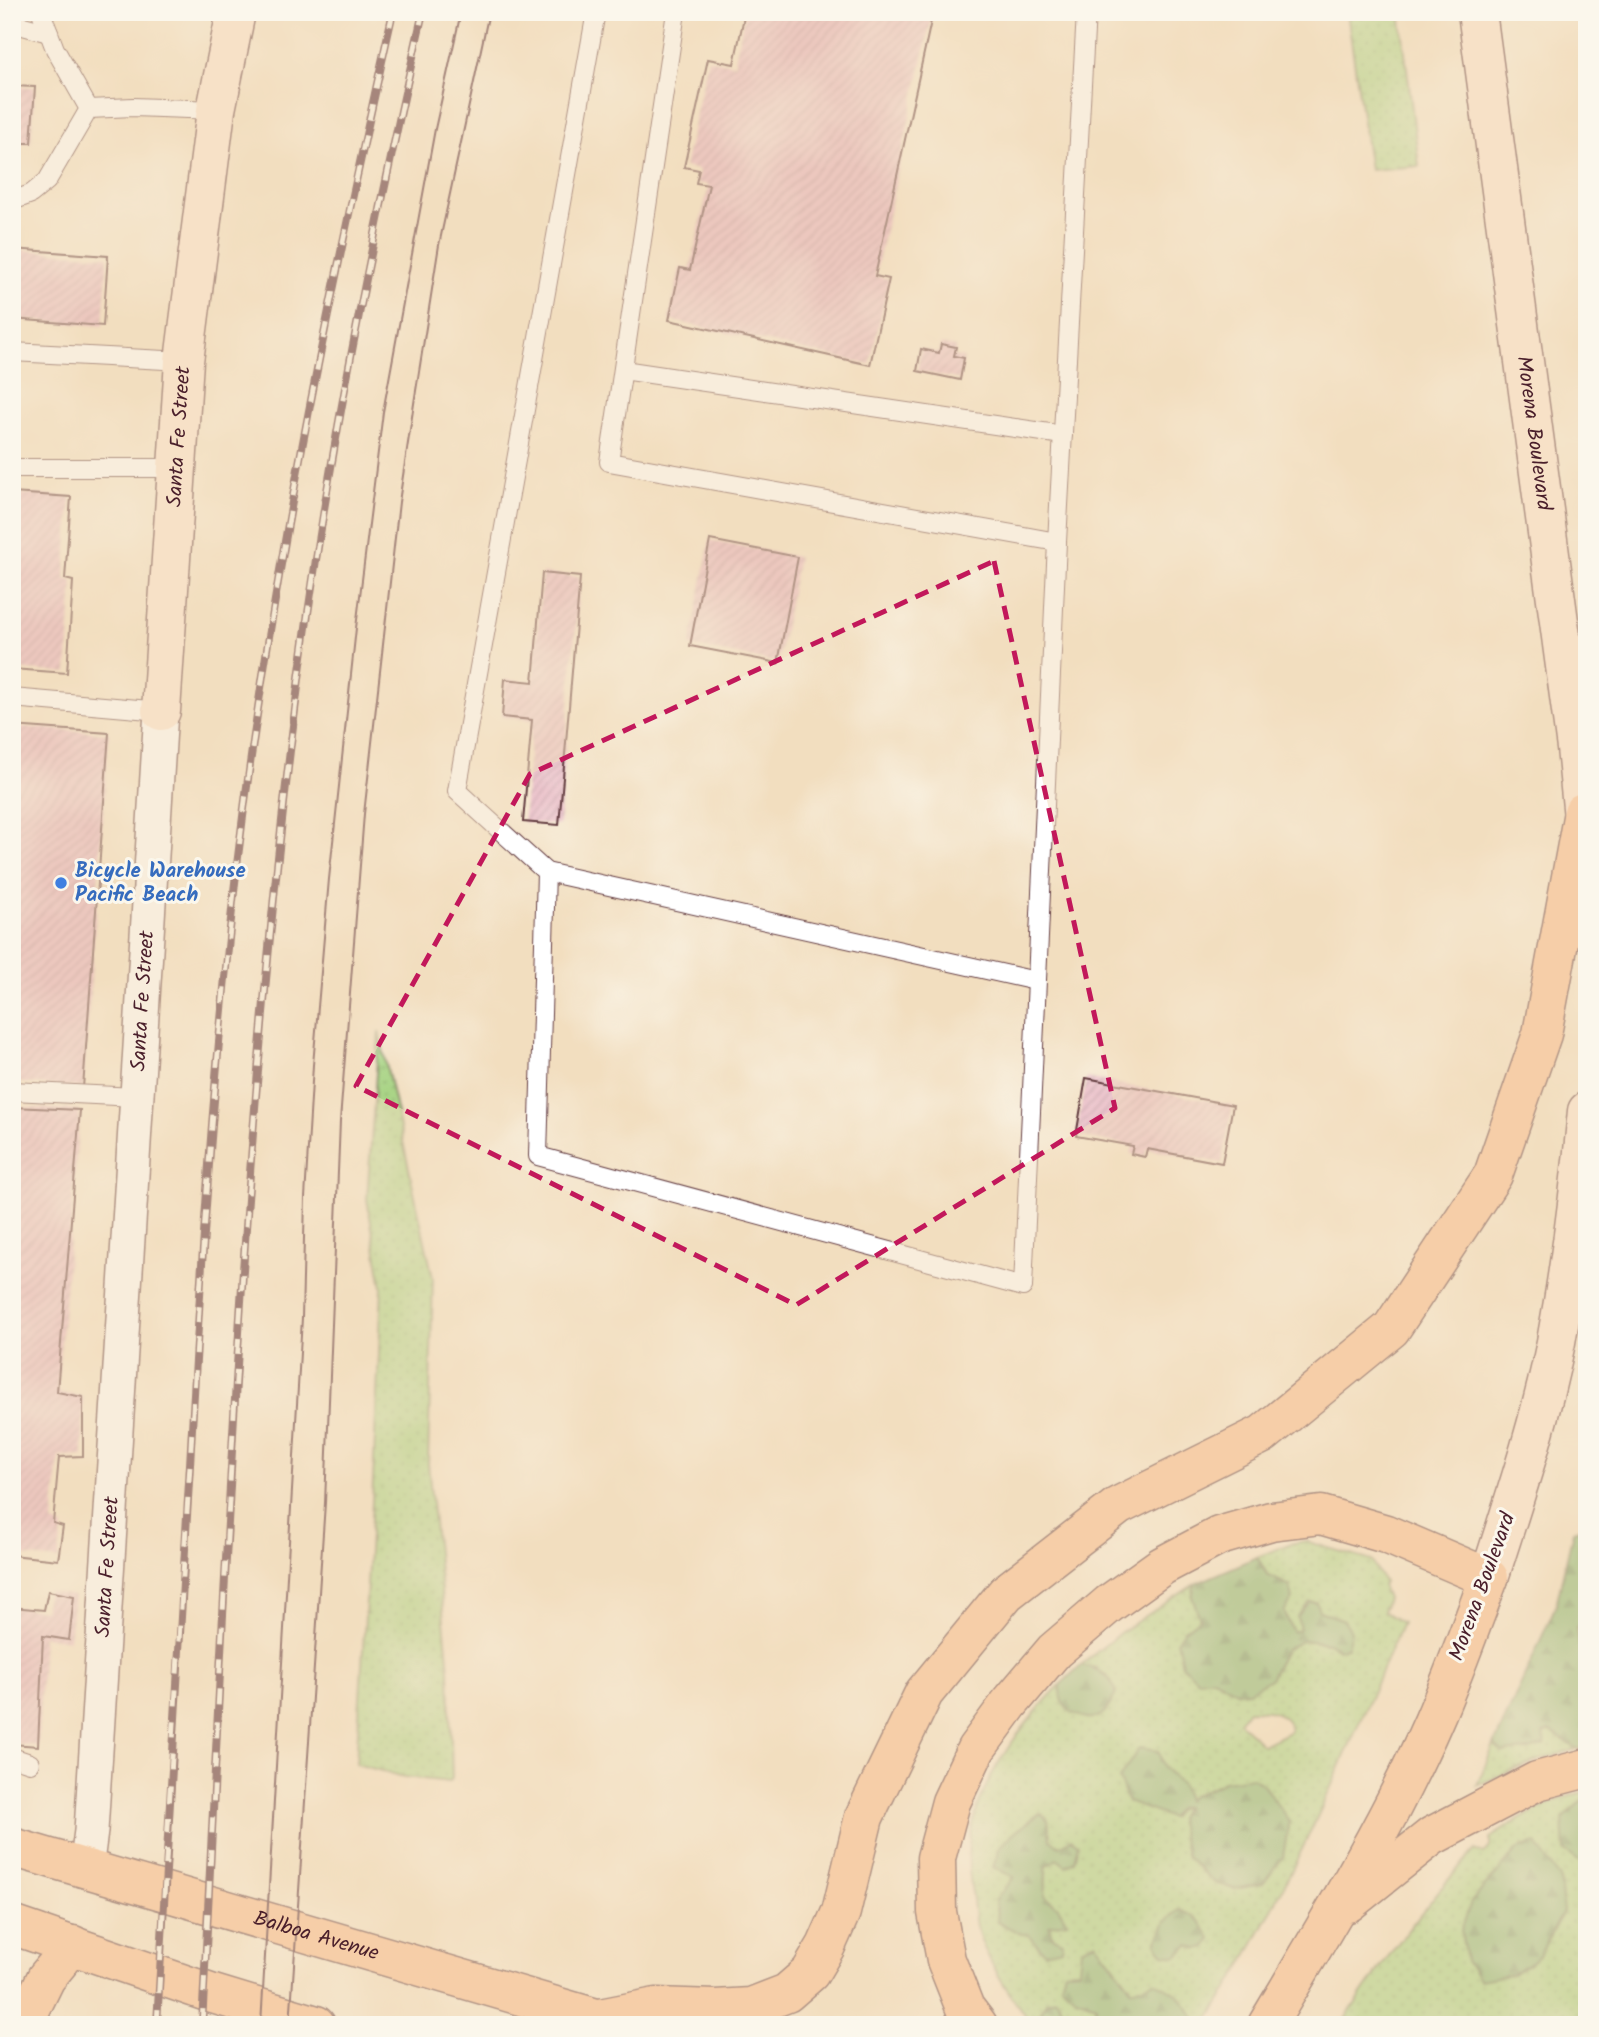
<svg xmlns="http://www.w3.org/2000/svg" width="1599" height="2037" viewBox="0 0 1599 2037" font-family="Kalam,sans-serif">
<defs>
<pattern id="grass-dots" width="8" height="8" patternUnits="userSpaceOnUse" patternTransform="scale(1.75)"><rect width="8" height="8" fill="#a4d280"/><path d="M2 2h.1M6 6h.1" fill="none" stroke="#8fb46f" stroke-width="1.8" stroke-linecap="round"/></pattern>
<pattern id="forest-firs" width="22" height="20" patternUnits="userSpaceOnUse" patternTransform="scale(1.75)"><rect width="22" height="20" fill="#83b46e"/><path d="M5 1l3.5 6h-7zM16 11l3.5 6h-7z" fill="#6d925b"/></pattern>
<pattern id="building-hatch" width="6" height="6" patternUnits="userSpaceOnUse" patternTransform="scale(1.75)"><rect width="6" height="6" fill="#e5acbd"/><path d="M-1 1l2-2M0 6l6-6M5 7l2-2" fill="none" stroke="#bc8b9a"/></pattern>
</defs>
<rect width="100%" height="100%" fill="#fbf7ec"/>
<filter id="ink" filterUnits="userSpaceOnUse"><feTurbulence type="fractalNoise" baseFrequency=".0143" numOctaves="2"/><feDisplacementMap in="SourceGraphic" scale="14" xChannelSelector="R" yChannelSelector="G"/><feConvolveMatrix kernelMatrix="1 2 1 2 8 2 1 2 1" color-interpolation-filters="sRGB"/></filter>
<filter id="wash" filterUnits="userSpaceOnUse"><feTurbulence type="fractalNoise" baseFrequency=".00686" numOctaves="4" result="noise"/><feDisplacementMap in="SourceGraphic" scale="28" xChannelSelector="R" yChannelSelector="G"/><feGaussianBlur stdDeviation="1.57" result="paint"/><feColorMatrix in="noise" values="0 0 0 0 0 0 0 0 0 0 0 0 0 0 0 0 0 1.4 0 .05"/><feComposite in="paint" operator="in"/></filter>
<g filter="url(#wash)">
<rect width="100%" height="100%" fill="#f2debf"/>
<g fill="url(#grass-dots)" stroke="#777856" stroke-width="2" fill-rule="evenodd">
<polygon points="1347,12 1400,12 1419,166 1370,170"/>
<polygon points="379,1032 433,1278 428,1464 449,1670 452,1778 450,1782 404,1777 356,1764 372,1502 382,1287 367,1199"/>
<path d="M1305 1541 1372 1561 1384 1582 1382 1585 1387 1598 1383 1611 1402 1623C1360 1721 1319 1820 1269 1915 1250 1950 1231 1988 1207 2021L1205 2020 1202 2025H1193L1195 2018 1133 1990 1096 1943 1076 1998 1096 2005 1093 2024 1069 2019 1046 2002 1040 2015 1028 2020C1009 1993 985 1958 976 1926 974 1916 974 1904 972 1894 970 1879 967 1861 969 1846 976 1783 1018 1729 1060 1685L1062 1701 1097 1668 1081 1665 1121 1632 1195 1584 1192 1597 1200 1618 1183 1631 1214 1678 1238 1692 1270 1679 1285 1650 1303 1640 1328 1643 1339 1649 1344 1620 1319 1611 1301 1629 1293 1632 1264 1568 1257 1557 1289 1544ZM1248 1710C1265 1710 1288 1710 1291 1731L1263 1745 1239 1722ZM1158 1751 1164 1768 1182 1785 1215 1883 1187 1857 1178 1818 1185 1807 1178 1808 1171 1818 1158 1812ZM1040 1813 1048 1820 1050 1840 1060 1846 1057 1859 1046 1867 1045 1896 1058 1907 1066 1922 1048 1925 1052 1936 1045 1953 996 1901 1014 1877 1016 1831Z"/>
<polygon points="1550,1731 1577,1749 1534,1762 1477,1785 1494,1745 1498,1749"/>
<path d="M1587 1791 1565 1851 1587 1867V2025H1341C1382 1964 1424 1904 1475 1850L1484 1854 1490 1847V1838C1521 1818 1551 1799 1587 1791Z"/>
</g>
<g fill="url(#forest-firs)" stroke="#666a4c" stroke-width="2">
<polygon points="1587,1526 1587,1621 1577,1627 1582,1668 1587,1670 1587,1747 1577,1749 1550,1731 1543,1734 1545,1745 1530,1750 1502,1752 1494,1745 1556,1605 1573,1531"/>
<polygon points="1257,1557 1267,1575 1290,1586 1293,1599 1284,1612 1293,1632 1300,1629 1297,1617 1310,1602 1316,1602 1319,1611 1344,1620 1351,1631 1347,1648 1339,1649 1328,1643 1303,1640 1285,1650 1270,1679 1249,1691 1238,1692 1214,1678 1198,1680 1182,1665 1177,1640 1183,1631 1200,1618 1192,1597 1195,1584"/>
<path d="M1081 1665C1100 1669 1110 1674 1116 1693 1112 1701 1108 1711 1100 1716 1088 1722 1067 1714 1062 1701 1060 1697 1060 1689 1060 1685Z"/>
<polygon points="1139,1748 1158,1751 1164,1768 1182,1785 1187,1801 1190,1797 1224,1781 1252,1777 1263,1785 1289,1821 1283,1857 1262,1884 1234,1889 1215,1883 1187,1857 1178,1818 1184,1807 1178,1808 1171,1818 1128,1802 1119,1779"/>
<polygon points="1587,1795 1587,1867 1565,1851 1563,1819"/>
<polygon points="1041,1813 1048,1820 1050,1840 1060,1846 1071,1839 1078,1844 1074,1861 1066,1866 1057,1859 1046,1867 1045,1896 1058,1907 1067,1922 1049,1925 1052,1936 1063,1941 1062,1949 1045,1953 1028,1934 1021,1934 998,1922 995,1901 1014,1877 993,1867 1000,1846 1016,1831"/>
<polygon points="1536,1844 1560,1878 1563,1912 1539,1956 1513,1974 1480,1980 1466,1961 1461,1931 1471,1902 1518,1849"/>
<path d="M1179 1910C1197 1916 1202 1922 1211 1939L1206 1947 1199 1949 1189 1945 1177 1956 1164 1954 1156 1943 1166 1922Z"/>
<polygon points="1096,1942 1132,1990 1154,1981 1179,1995 1195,2018 1193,2025 1032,2025 1028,2020 1040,2015 1046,2002 1056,1998 1069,2019 1093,2024 1096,2005 1076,1998 1061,1984 1065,1971 1079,1970 1081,1949"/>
</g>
<g id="blocks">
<g fill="url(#building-hatch)">
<polygon points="745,12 933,12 875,276 889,279 870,365 669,320 680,268 690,270 709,185 696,183 699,170 684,167 708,59 734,64"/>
<polygon points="12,86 35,87 31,143 12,143"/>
<polygon points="12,249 108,256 103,326 12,319"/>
<polygon points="941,344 956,347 954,356 964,358 960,380 917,371 921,349 939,353"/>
<polygon points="12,493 71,497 65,579 73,581 67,673 12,669"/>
<polygon points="710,540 798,557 778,663 690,646"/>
<polygon points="542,573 580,577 559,825 523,822 532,720 502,717 505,679 533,682"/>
<polygon points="12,726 109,733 83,1088 12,1082"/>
<polygon points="1086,1078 1233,1105 1222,1163 1147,1149 1145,1157 1131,1154 1133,1146 1076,1136"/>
<polygon points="12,1107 80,1110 57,1392 83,1397 83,1456 59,1457 53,1523 63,1526 58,1560 12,1555"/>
<polygon points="48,1591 74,1596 69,1640 43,1636 38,1746 12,1744 12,1607 44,1610"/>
</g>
</g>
</g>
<g filter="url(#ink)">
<use href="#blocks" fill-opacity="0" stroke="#633c41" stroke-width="2"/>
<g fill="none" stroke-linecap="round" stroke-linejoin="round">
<defs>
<g id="lane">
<polyline points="41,12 55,49 89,109"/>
<polyline points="596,12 457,791 546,872 538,1156 1023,1287 1057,542"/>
<polyline points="676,12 609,462 1057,542 1086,12"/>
<polyline points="12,23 49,33"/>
<polyline points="89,109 133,107 216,110"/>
<polyline points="12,201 31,194 47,181 89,109"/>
<polyline points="12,352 184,361"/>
<polyline points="623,370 1063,435"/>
<polyline points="12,468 177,468"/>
<polyline points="12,698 161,711"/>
<polyline points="546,872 1036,981"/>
<polyline points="12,1091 136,1097"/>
<polyline points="12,1757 30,1763"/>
</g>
<g id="street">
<path id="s1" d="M86 1869 91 1831 161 711"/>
</g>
<g id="secondary">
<path id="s2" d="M1477 12 1576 748 1586 847"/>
<path id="s3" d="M161 711 184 361 216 110 236 12"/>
<path d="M1489 1578C1514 1500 1540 1423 1556 1342 1570 1266 1580 1188 1587 1111"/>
</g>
<g id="primary">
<path id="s4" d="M12 1847 620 2025"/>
<polyline points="1348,1903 1432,1836 1537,1781 1587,1768"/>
<polyline points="12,1925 213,1994 316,2025"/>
<polyline points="600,2018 656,2007 715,2009 751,2007 787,1993 810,1973 826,1946 841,1912 864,1817 924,1693 1006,1593 1118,1506 1263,1434 1391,1329 1493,1175 1542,1034 1583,812"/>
<path d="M978 2025 965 2008 946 1960 937 1912 936 1858 951 1802 976 1749 1009 1704 1054 1651 1109 1604 1162 1566 1219 1536 1271 1521 1321 1515 1386 1534 1489 1578C1471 1626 1454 1674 1433 1722 1387 1827 1326 1926 1267 2025"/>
</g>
<polyline id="highway" points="23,2025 46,1978 73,1945"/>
</defs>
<use href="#lane" stroke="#633c41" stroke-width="20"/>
<use href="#street" stroke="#633c41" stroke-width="36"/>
<use href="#secondary" stroke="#633c41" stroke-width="41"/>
<use href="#primary" stroke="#633c41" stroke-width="41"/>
<use href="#highway" stroke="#633c41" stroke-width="41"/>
<use href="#lane" stroke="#fff" stroke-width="18"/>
<use href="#street" stroke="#fff" stroke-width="33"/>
<use href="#secondary" stroke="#fde4d1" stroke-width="38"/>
<use href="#primary" stroke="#fbbb8c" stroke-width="38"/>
<use href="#highway" stroke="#fbbb8c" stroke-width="38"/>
<g stroke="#4a1f2b" stroke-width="2">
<polyline points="261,2025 302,1318 305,1198 313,1065 329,879 356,628 383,412 435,129 461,12"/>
<polyline points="290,2025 325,1503 340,1121 364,814 399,502 415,397 439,245 489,12"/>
</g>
<defs>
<g id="rail">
<path d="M157 2025C167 1838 178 1651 190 1465 201 1264 214 1064 237 865 271 577 330 294 393 12"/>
<path d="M202 2025C225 1594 240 1162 292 734 321 491 369 251 423 12"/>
</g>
</defs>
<use href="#rail" stroke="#4a1f2b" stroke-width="8"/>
<use href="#rail" stroke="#fbf7ec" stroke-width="5" stroke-dasharray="16" stroke-linecap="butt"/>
</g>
</g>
<path d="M0 0H1599V2037H0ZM994 561 1115 1108 796 1305 356 1086 530 774Z" fill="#f2debf" fill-opacity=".55" fill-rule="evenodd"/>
<path fill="none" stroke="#c2185b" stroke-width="5" stroke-dasharray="14 9" stroke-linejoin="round" d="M994 561 1115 1108 796 1305 356 1086 530 774Z"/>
<circle fill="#3f7fe0" stroke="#fbf7ec" stroke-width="2.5" cx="61" cy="883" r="7"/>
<g text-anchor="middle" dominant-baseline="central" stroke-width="6" stroke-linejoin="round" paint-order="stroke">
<g font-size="21" fill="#4a1f2b" stroke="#fbf7ec">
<text stroke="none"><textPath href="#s2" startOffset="425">Morena Boulevard</textPath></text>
<text stroke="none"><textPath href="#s3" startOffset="275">Santa Fe Street</textPath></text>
<text stroke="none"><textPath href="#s1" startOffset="870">Santa Fe Street</textPath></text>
<text stroke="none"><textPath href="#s1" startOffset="303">Santa Fe Street</textPath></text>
<text transform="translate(1483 1587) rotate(-70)">Morena Boulevard</text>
<text stroke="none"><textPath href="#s4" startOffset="317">Balboa Avenue</textPath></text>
</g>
<g font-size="21" font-weight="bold" fill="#366cbe" stroke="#fbf7ec" text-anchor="start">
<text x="75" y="871">Bicycle Warehouse<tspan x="75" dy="24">Pacific Beach</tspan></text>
</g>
</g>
<rect width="1599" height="2037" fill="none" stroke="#fbf7ec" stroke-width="42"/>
</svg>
